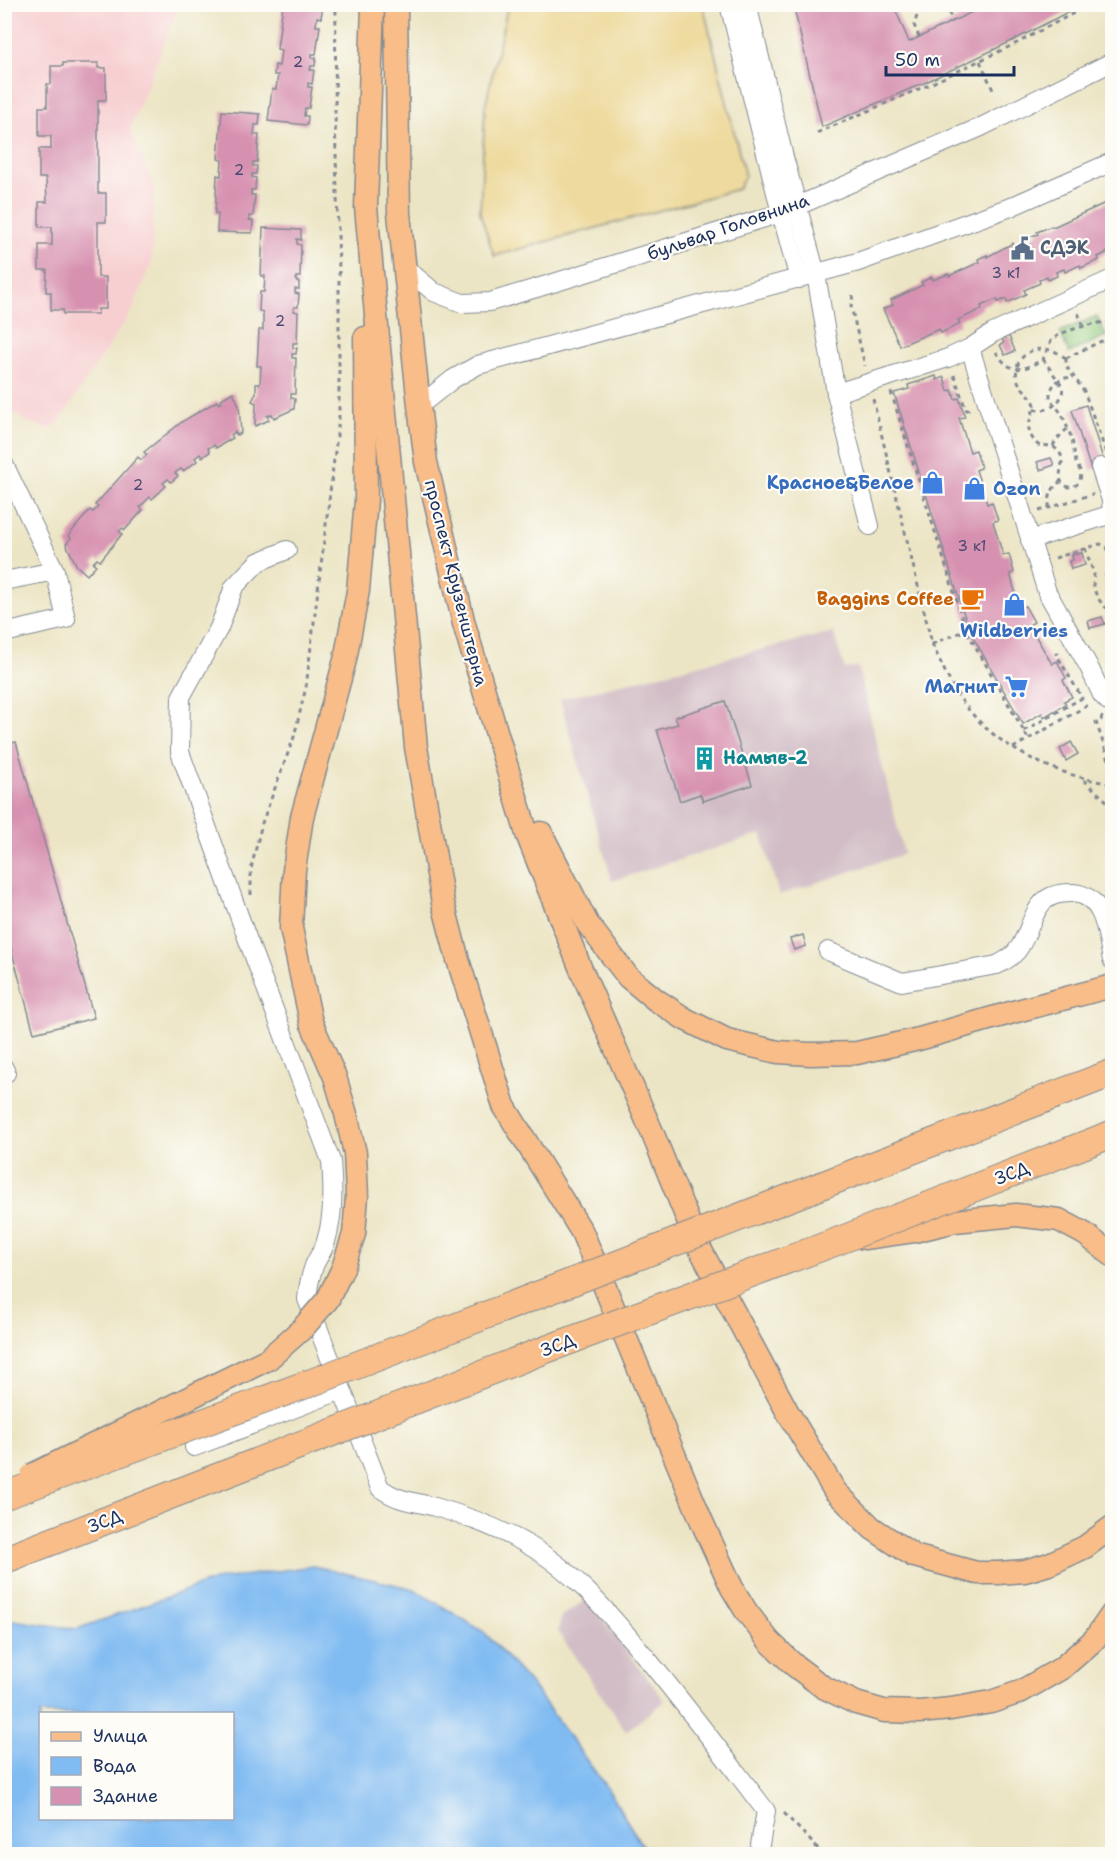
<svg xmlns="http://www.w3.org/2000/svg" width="1117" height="1859" viewBox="0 0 1117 1859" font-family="'Shantell Sans',sans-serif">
<rect width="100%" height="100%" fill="#fdfcf7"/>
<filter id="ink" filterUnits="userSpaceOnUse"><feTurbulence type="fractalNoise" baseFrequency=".0167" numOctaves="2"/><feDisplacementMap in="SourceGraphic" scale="12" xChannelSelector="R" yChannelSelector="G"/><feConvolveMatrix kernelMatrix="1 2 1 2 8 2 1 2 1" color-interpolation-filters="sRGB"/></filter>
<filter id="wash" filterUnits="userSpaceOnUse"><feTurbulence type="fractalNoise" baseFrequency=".008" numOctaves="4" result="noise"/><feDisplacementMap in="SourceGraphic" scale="24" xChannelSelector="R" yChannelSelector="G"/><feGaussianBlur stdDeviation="1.35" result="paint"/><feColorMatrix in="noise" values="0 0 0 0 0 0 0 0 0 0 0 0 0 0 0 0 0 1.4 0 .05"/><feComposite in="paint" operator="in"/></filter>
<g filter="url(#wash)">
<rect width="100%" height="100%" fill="#ece5c5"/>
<polygon fill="#f7cfd1" points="5,5 179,5 130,130 154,187 152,261 133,309 61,419 54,427 45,429 23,420 10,410 5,397"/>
<g fill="#d2bdc6">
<polygon points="833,632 845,669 858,667 904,854 779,895 761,834 612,881 560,699"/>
<polygon points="587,1599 665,1701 626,1731 558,1632 561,1617"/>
</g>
<polygon fill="#92c97c" stroke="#567c6d" stroke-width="1.5" points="1097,316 1106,336 1069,353 1060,332"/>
<polygon fill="#eeda9e" stroke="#84847e" stroke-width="1.5" points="508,5 703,5 745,176 738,189 494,256 480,213 485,107"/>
<path fill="#80bbf2" stroke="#4e75a8" stroke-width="1.5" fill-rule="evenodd" d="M313 1566 414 1589 484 1632 534 1688 609 1791 647 1854H5V1619L77 1629 215 1580ZM40 1714H232V1818H40Z"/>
<g id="blocks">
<g fill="#d791b0">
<polygon points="283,4 323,5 321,18 317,17 316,26 320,26 316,54 312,54 312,58 316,58 315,66 311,66 310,70 314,70 312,84 308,83 308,87 312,87 309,108 305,108 304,116 308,116 307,125 268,121 272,89 276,89 278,75 274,75 275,65 279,66 281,50 277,49"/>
<polygon points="793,4 893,4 909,42 989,4 1083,4 1016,39 926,82 822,127"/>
<polygon points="63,63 98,63 98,68 106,68 106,100 98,100 98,193 106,193 106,222 98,222 98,277 106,277 106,309 98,309 98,314 63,314 63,310 51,310 51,292 46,292 47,270 39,270 39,245 52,245 52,227 39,227 39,202 47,202 46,178 39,178 39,149 51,149 51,136 39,136 39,107 47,107 47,84 51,84 51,66 63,66"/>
<polygon points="222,111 260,114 259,125 255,125 254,135 259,135 257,162 253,162 253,166 257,166 256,174 252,174 252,177 256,178 255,190 251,190 251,195 255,195 253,216 249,216 249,220 253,221 252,233 217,232 218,214 215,214 217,175 221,176 222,160 218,159"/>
<polygon points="1112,200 1112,250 1098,257 1099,260 1081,268 1080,265 1065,272 1064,269 1056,272 1057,276 1048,280 1047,276 1039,280 1040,283 1024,290 1026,294 1007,303 1006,299 998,302 997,299 981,306 982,309 958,320 960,324 941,333 939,329 900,346 883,309 893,305 891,300 923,285 921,282 932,277 933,280 948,274 949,276 980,262 978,259 987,255 987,257 1013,243 1014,246 1030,239 1029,237 1038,234 1037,232 1052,226 1053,227"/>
<polygon points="263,228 301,230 301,240 297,239 297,244 301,245 300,277 296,277 296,281 299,282 299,289 295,289 295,293 299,294 298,307 294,307 294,311 298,312 297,343 293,343 293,348 297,348 296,354 292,354 292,358 296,358 295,394 291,394 291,398 295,399 294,409 274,418 272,414 267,416 269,420 255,426 256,403 252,401 256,393 256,384 260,384 261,366 257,366 259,330 263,330 263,312 259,311 260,292 264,292 265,276 261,276"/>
<polygon points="1009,336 1015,351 1005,355 1000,345 1004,343 1002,339"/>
<polygon points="936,376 937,380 944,377 948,391 952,390 955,399 959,398 965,417 959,418 970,452 976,450 981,468 976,470 987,504 992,502 998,520 993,522 1003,555 1009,554 1014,572 1010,574 1020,608 1025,606 1034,622 1029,625 1052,664 1057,661 1066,678 1063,680 1072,697 1064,701 1066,704 1044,717 1042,713 1023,724 969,630 894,393 909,389 908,385"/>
<polygon points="233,392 239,405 241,433 237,435 235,432 231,435 233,438 216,448 214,445 208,448 210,452 202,457 200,454 195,458 197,461 183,471 181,469 175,473 178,476 171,482 168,479 163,483 166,486 152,499 150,497 140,507 143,510 125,530 123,528 119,531 122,534 100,561 97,559 93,563 96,565 87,575 77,566 66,544 71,538 68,536 90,510 93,512 98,507 95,505 138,457 141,460 147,455 144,452 183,421 217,401 219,404 222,402 221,399"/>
<polygon points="1086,405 1105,465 1091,470 1072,410"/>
<polygon points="1051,458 1054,465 1040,470 1037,462"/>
<polygon points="1082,553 1085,565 1071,569 1069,561 1073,560 1072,555"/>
<polygon points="1112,573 1112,598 1105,575"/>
<polygon points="1102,617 1105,624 1090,628 1088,621"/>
<polygon points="725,701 752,785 703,801 700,794 680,801 657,730 678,724 675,717"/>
<polygon points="16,742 94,1018 34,1033 4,923 4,745"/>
<polygon points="1071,742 1078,754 1066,761 1060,749"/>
<polygon points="803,935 806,946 794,950 790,939"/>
</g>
</g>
</g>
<g filter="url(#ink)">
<use href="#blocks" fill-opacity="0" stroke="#848a92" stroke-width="1.5"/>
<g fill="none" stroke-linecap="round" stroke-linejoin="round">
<defs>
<g id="minor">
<polyline points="729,4 781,213 799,279"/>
<polyline points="747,4 784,157 816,274 836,393 870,526"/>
<polyline points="404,267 434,292 462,303 490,302 550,284 781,213 981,127 1112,62"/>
<polyline points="970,348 1047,592 1089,667 1102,695 1108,701 1112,702"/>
<polyline points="836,393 948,358 970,348 993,333 1112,279"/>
<polyline points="419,406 453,379 478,365 858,262 1008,208 1112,162"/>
<polyline points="4,464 55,571 66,619 4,633"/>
<polyline points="1100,467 1111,500 1112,515"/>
<polyline points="1030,540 1112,514"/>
<path d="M287 550 258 562 234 587 219 628 181 697 180 752 246 935 331 1161C333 1188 334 1215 326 1241 324 1250 317 1258 314 1266 310 1277 308 1287 307 1299L380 1488C399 1502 414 1501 435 1507 470 1517 504 1530 535 1549 574 1573 605 1609 634 1643 680 1697 723 1755 766 1811L760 1845"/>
<polyline points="4,581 55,571"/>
<path d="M828 951 902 982 997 965C1005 961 1014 956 1019 948 1036 922 1032 891 1073 893 1105 895 1107 935 1112 960"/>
<polyline points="4,1068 6,1073"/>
<polyline points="194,1447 342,1390"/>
</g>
<g id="major">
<polyline points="373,4 366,207 416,747 443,903 458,960 504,1106 582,1232 702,1522 732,1588 746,1611 769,1641 794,1665 823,1687 856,1703 884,1711 919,1712 951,1709 991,1702 1020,1692 1062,1668 1094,1640 1112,1614"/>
<polyline points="396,4 399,213 419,406 426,462 464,624 527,834 580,967 652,1132 698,1245 787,1411 835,1491 872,1528 914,1556 977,1573 998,1573 1025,1571 1049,1564 1085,1547 1112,1527"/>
<polyline points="541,833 587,923 628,977 656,1000 685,1019 727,1040 778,1052 810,1054 857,1053 919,1039 1017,1011 1112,986"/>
<polyline points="311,1022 291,928 294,870 302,817 345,660 358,591 366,500 365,338"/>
<polyline points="864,1238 914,1231 955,1221 1016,1215 1059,1220 1085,1234 1112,1255"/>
</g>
</defs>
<use href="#minor" stroke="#848a92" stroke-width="20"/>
<use href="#major" stroke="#848a92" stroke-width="25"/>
<g stroke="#848a92" stroke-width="3" stroke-dasharray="4.5 4.5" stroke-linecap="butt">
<polyline points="945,4 953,22"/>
<polyline points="919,37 914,25 921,4"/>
<polyline points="980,61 993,90"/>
<polyline points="817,133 928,85 1017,43 1091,4"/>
<polyline points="853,295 851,306 865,366"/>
<polyline points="1078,313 1083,325"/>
<path d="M996 352C1010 374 1022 372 1043 359 1046 354 1048 346 1051 341 1062 329 1097 323 1112 321"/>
<path d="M1066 358C1061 355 1056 351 1050 350 1032 345 1013 358 1017 378 1020 390 1032 394 1035 405 1030 422 1023 430 1038 445L1053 446C1057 450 1061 453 1062 458 1063 467 1055 481 1066 486 1072 489 1076 485 1080 482L1081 472 1076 463 1072 439 1062 414 1050 399V392L1055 382 1065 378 1073 377"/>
<polyline points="1066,358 1066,366 1084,391 1106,452"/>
<polyline points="1066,358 1112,336"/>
<polyline points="954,375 966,410 973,407"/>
<polyline points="891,392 966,630 1029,740"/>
<path d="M873 399 932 644C942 665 951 687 965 705 1000 751 1057 775 1112 784"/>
<path d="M1034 409C1047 414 1066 401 1062 386L1043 359"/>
<polyline points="1053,446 1056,440 1067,429"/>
<path d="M1049 508C1049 495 1051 489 1061 481"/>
<polyline points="1039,511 1093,494"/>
<polyline points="1085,548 1094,574 1093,586 1097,597 1103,605 1112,612"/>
<polyline points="1055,558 1100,544 1107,547 1112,564"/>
<polyline points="932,644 966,630"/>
<polyline points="1102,716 1101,720 1096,722 1112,769"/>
<polyline points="1024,731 1082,698 1056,654 1062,650"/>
<polyline points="1013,748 1088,705"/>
<polyline points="1084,780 1112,806"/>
<polyline points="251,895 251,869 262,823 294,737 306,687 339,419 339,272 335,115 336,4"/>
<polyline points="784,1813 823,1854"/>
</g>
<use href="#minor" stroke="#fff" stroke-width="18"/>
<use href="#major" stroke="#f8bd88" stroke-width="22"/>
<defs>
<polyline id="major-bridge" points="32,1475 268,1359 303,1328 328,1299 343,1268 354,1234 357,1196 355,1153 346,1114 335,1077 311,1022"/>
<g id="highway-bridge">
<polyline points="4,1496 321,1379 1112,1073"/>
<polyline points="4,1560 542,1351 833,1243 1112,1134"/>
</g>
</defs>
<use href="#major-bridge" stroke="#848a92" stroke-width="25" stroke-linecap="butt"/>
<use href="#highway-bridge" stroke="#848a92" stroke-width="29" stroke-linecap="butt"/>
<use href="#major-bridge" stroke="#f8bd88" stroke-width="22"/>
<use href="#highway-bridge" stroke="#f8bd88" stroke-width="27"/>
</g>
</g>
<defs>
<symbol id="civic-bare" viewBox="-9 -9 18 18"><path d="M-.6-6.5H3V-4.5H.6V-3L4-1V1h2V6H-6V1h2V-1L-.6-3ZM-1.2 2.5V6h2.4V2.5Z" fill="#5c6f8a" stroke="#fdfcf7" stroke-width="2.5" paint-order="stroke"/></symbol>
<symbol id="shop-bare" viewBox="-9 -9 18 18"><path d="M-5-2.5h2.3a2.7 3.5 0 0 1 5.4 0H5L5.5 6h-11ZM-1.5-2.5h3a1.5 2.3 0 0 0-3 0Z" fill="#3f7fe0" stroke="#fdfcf7" stroke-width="2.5" paint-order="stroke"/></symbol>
<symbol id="cafe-bare" viewBox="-9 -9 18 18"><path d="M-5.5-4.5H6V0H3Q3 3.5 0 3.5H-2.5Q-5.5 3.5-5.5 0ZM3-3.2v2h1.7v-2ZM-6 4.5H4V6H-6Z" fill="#e8710a" stroke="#fdfcf7" stroke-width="2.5" paint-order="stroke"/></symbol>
<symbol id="supermarket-bare" viewBox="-9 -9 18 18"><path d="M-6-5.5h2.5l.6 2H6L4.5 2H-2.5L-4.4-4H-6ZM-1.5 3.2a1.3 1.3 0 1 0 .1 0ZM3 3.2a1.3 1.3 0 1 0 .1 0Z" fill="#3f7fe0" stroke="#fdfcf7" stroke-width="2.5" paint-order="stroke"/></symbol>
<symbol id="building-bare" viewBox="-9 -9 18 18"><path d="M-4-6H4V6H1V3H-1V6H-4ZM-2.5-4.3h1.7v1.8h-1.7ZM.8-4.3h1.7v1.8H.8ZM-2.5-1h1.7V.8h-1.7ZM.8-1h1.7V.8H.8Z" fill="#0f9aa8" stroke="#fdfcf7" stroke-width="2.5" paint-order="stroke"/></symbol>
</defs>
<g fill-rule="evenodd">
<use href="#civic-bare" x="1006" y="232" width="33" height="33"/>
<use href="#shop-bare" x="916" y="466" width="33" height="33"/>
<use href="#shop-bare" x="958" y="472" width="33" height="33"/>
<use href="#cafe-bare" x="956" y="582" width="33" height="33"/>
<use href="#shop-bare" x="998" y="588" width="33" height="33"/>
<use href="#supermarket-bare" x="1000" y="670" width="33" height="33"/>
<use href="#building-bare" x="688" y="742" width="33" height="33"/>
</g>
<g text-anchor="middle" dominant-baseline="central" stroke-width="4.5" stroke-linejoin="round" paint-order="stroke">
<g font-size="15" fill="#4a4872">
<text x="298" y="62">2</text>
<text x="239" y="170">2</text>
<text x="1006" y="273">3 к1</text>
<text x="280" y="321">2</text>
<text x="138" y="485">2</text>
<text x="972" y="546">3 к1</text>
</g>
<g font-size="18" fill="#1b2f5e" stroke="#fdfcf7">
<text transform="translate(728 227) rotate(-19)">бульвар Головнина</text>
<text transform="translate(456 583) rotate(76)">проспект Крузенштерна</text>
<text transform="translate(1012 1173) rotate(-21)">ЗСД</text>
<text transform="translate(558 1345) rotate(-20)">ЗСД</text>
<text transform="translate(105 1521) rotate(-21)">ЗСД</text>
</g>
<g font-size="18" font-weight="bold" fill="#4e5e75" stroke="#fdfcf7" text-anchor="start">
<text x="1040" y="248">СДЭК</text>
</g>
<g font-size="18" font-weight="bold" fill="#366cbe" stroke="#fdfcf7" text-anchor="end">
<text x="914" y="483">Красное&amp;Белое</text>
<text x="993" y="489" text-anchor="start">Ozon</text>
<text x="1014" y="631" text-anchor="middle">Wildberries</text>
<text x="998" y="687">Магнит</text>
</g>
<g font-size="18" font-weight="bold" fill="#c56008" stroke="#fdfcf7" text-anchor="end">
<text x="954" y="599">Baggins Coffee</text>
</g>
<g font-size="18" font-weight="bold" fill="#0d838f" stroke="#fdfcf7" text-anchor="start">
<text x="723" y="758">Намыв-2</text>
</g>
</g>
<rect width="1117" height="1859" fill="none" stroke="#fdfcf7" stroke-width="24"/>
<rect x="39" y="1712" width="195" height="108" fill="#fdfcf7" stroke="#a3aaba" stroke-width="1.5"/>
<rect x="51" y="1732" width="30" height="9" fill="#f8bd88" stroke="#a3aaba" stroke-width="1.5"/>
<text x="93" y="1742" font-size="18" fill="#1b2f5e">Улица</text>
<rect x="51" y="1757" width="30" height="18" fill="#80bbf2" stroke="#a3aaba" stroke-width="1.5"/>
<text x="93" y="1772" font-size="18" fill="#1b2f5e">Вода</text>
<rect x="51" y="1787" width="30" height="18" fill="#d791b0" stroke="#a3aaba" stroke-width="1.5"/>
<text x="93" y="1802" font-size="18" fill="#1b2f5e">Здание</text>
<path d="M886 66v9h128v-9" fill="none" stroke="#1b2f5e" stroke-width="3"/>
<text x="895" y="66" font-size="18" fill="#1b2f5e" stroke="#fdfcf7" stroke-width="4.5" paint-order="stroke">50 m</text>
</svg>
